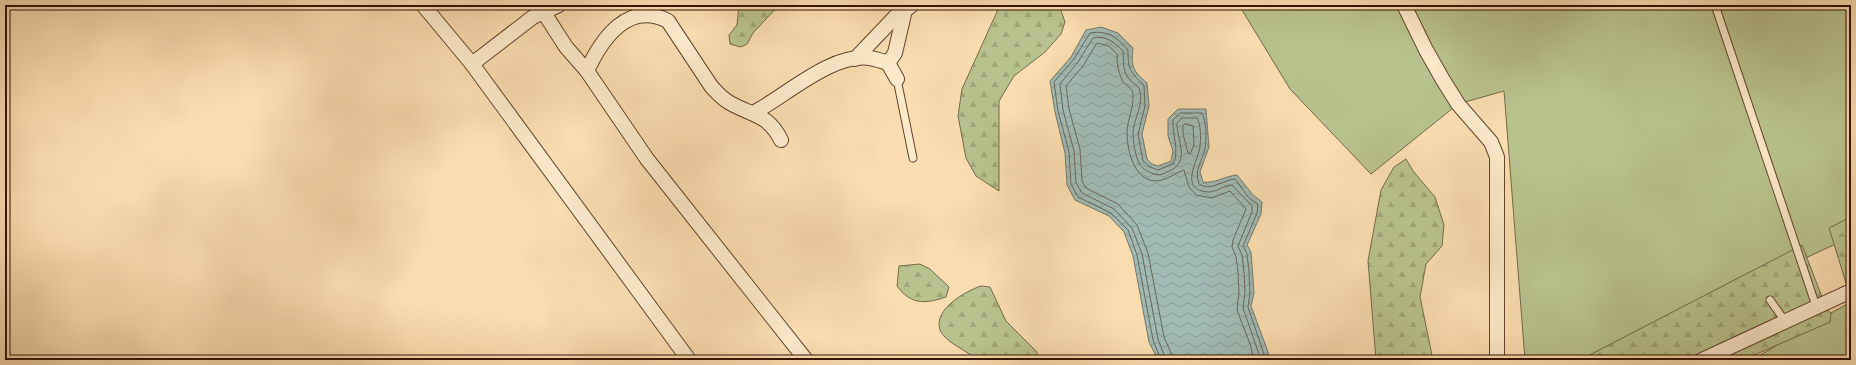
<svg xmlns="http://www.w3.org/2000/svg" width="1856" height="365" viewBox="0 0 1856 365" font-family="'EB Garamond',serif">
<defs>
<pattern id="forest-firs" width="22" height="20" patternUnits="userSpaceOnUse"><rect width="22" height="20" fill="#b8c28e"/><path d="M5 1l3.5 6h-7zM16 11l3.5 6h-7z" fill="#9fa679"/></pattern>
<pattern id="water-waves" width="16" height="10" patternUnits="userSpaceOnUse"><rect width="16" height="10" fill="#a1bab4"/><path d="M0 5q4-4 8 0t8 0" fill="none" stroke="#8b9f99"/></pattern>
</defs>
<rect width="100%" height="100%" fill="#f9ddae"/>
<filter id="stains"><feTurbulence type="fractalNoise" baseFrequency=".005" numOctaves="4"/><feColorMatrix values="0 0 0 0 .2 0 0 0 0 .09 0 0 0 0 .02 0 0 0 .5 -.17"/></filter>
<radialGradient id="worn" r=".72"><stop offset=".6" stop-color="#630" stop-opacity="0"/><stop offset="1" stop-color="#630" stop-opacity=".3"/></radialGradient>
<g fill="#b8c28e" stroke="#746a49">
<polygon points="1239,5 1851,5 1851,237 1584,360 1525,360 1504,91 1458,104 1371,174 1290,89"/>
<polygon points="1851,302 1851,360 1752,360 1831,313"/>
</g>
<g fill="url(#forest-firs)" stroke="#746a49">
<polygon points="739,5 779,5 753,33 747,44 741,47 730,44 729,35 737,25"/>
<polygon points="1000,5 1059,5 1065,22 1061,34 1045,52 1014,76 999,101 999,191 976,176 966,158 958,116 962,89"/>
<polygon points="1406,159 1413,171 1435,197 1444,225 1442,246 1426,264 1420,297 1433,360 1376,360 1368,261 1381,190 1394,167"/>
<polygon points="1851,217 1851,281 1846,283 1829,228"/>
<polygon points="1802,245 1822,297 1685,360 1580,360"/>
<path d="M920 264 930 269 949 287 946 297C925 304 911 305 897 286L899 266Z"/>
<path d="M981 286 990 287 1006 321 1037 352V360C1026 360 986 362 979 359 973 357 968 353 963 350 955 345 943 338 940 330 933 309 966 291 981 286Z"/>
<polygon points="1826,309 1831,313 1830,322 1743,360 1709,360"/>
</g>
<path fill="url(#water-waves)" stroke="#74776e" d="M1101 27 1118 33 1133 48C1131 67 1133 71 1147 83L1149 106 1142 134 1147 159 1152 164 1158 166 1171 161 1173 151 1168 136V119L1178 109H1206L1209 147 1200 172 1203 182C1214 184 1225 176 1237 175L1253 195 1262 202 1261 214 1247 245 1251 252 1254 293 1251 306 1271 360H1158L1149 342 1133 256 1124 232 1109 216 1075 200 1067 185 1065 153 1055 112 1050 81 1071 57 1086 30Z"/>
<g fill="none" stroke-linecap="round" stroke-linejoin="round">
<g stroke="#69665c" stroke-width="1">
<polygon points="1185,124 1193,126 1194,145 1190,154 1188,153 1183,134 1183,126"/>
<path d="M1161 360 1153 340 1137 255 1128 230 1111 213 1078 197 1071 184 1069 152 1058 111 1054 82 1074 59 1090 33C1107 30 1117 37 1128 50 1128 72 1130 70 1144 86L1145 106 1138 134 1143 161 1150 167 1158 170 1173 164C1180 151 1172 135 1173 120L1180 113H1202C1206 120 1207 139 1205 148 1202 163 1194 168 1199 184 1210 192 1223 180 1235 179L1249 198 1258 204 1257 213 1243 246 1247 254 1249 271 1250 293 1248 307 1266 360"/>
<path d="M1166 360 1158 339 1142 254 1132 228 1114 209 1082 193 1076 183 1074 151 1063 110 1060 84 1078 62 1093 38C1106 35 1114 42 1123 51 1124 61 1122 72 1130 80 1132 83 1137 85 1139 88 1145 104 1133 119 1133 134 1133 142 1135 153 1138 161 1140 168 1148 172 1154 174 1160 176 1163 174 1169 171 1191 162 1177 141 1177 123L1182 118H1197C1201 124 1201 139 1200 146 1199 160 1177 191 1209 192 1217 192 1224 185 1232 185L1252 206V212L1238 246 1242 255 1244 272 1245 292 1243 308 1261 360"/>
<path d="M1172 360 1171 353 1164 337 1148 253 1137 225 1118 204 1086 188 1082 181 1080 149 1069 109 1066 86 1083 66 1097 43 1109 46 1117 54C1117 63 1118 71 1122 80 1125 86 1133 88 1133 94 1134 108 1127 120 1127 133 1127 152 1136 187 1162 180 1170 178 1177 172 1184 170L1189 187 1196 195 1212 198 1230 191 1246 209 1233 240 1232 247 1236 257 1238 272 1239 292 1237 310 1250 344 1254 360"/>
</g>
<defs>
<g id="service">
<polyline points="1715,5 1816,306"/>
<polyline points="897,79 913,158"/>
<polyline points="1770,300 1785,321"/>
</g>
<g id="minor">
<polyline points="423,5 472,64 689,360"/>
<polyline points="539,5 566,47 587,71 647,159 806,360"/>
<polyline points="1404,5 1426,50 1443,80 1458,104 1491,142 1497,157 1497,360"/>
<polyline points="855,59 895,17 912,5"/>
<polyline points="888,63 895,53 905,10"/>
<polyline points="472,64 533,17 559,5"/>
<path d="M587 71C601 40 628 0 668 21L711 86C717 93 723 99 730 103 753 116 768 114 781 140"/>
<path d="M753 113C786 96 831 53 870 58 876 59 882 61 888 63L897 79"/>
<polyline points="1702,360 1851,291"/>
</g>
</defs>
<use href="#service" stroke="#63452e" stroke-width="9"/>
<use href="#minor" stroke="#63452e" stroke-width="16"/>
<use href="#service" stroke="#fbe9ca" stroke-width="7"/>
<use href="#minor" stroke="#fbe9ca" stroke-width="14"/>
</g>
<rect width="1856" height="365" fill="none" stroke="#f9ddae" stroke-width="20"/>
<rect x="6" y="6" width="1844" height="353" fill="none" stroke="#311204" stroke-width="2"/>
<rect x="10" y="10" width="1836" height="345" fill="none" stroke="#311204"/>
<rect width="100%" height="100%" filter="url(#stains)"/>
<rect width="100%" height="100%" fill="url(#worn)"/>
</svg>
